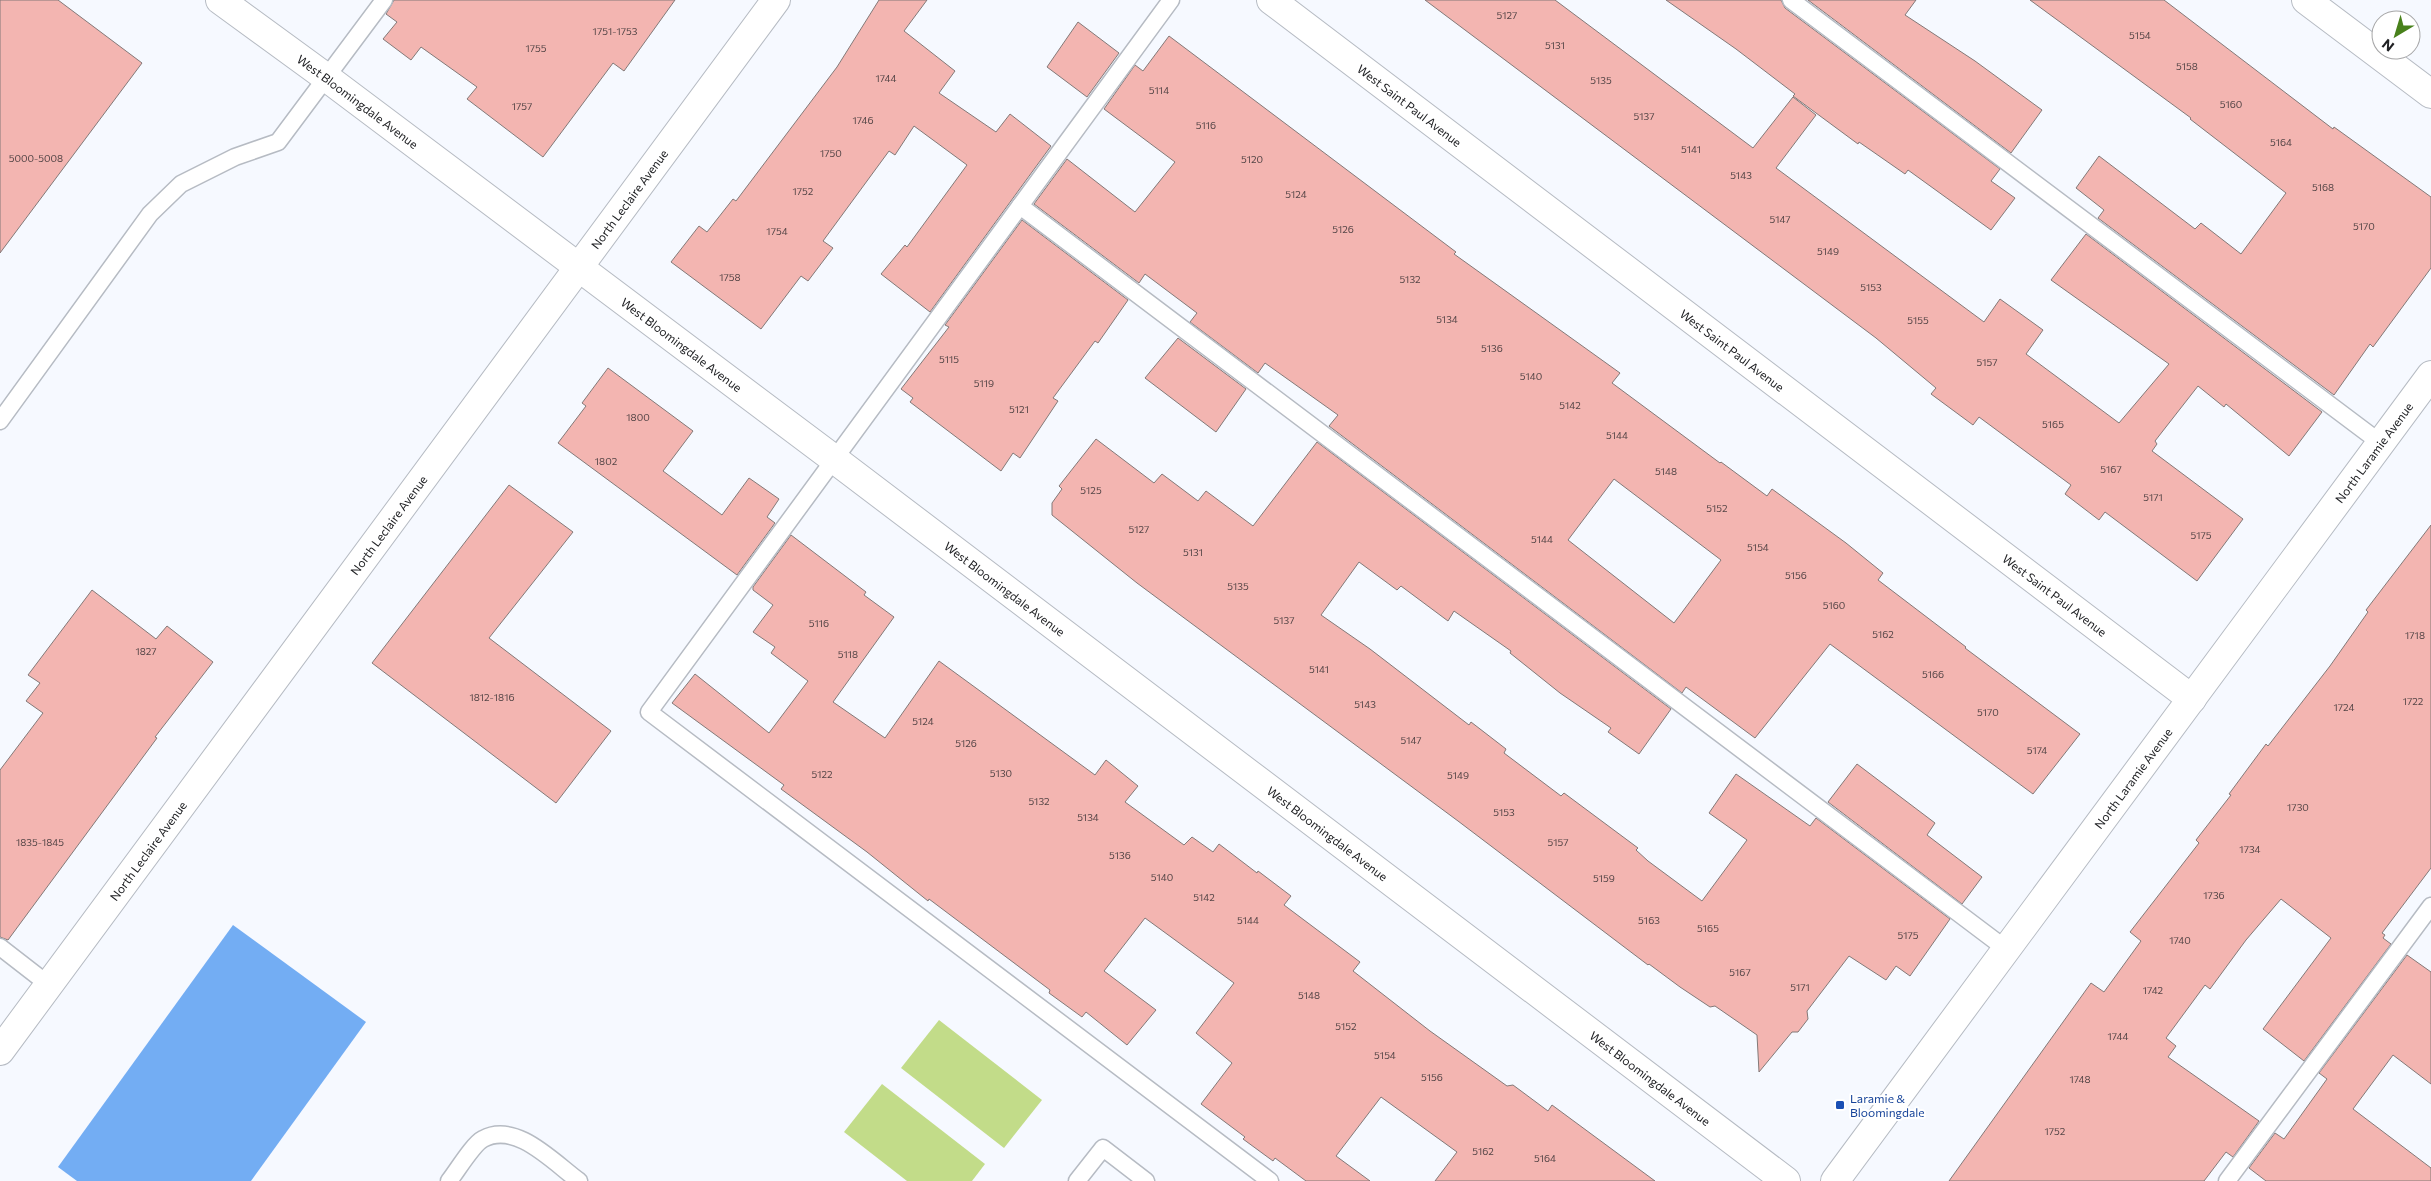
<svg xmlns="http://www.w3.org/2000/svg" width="2431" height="1181" viewBox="0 0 2431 1181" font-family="Commissioner,sans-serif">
<rect width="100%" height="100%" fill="#f6f9ff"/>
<g fill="#c2dc89">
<polygon points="939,1020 1042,1100 1004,1148 901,1068"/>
<polygon points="882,1084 985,1164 972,1181 907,1181 844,1132"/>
</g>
<polygon fill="#73adf3" points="233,925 366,1022 251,1181 77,1181 58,1167"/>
<g fill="#f3b5b1" stroke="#837978" fill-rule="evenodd">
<polygon points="0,0 58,0 142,63 0,253"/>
<polygon points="394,0 675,0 624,71 613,63 543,157 467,99 477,87 421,47 411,60 383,39 397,22 386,14"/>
<polygon points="879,0 927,0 904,31 955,71 939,93 996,132 1010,114 1051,146 930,312 881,274 905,245 907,247 967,165 914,126 895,155 889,151 823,241 833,248 808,281 801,276 761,329 671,262 699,226 707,232 733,199 736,201 837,67"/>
<polygon points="1425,0 1555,0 1753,148 1793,97 1816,115 1776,168 1984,322 2000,299 2043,330 2026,354 2119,423 2169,364 2051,280 2086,234 2322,412 2289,456 2226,404 2224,407 2198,386 2155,441 2157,444 2152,451 2243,519 2197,581 2105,512 2099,520 2065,494 2071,485 1979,417 1973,425 1931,394 1936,388 1876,338"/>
<polygon points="1666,0 1781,0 1785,8 2000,169 1991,181 2015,198 1991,230 1908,170 1905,174 1859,142 1858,144 1793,96 1795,94 1736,49"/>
<polygon points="1808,0 1916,0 1905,15 1975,61 2042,110 2011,153"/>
<polygon points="2030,0 2164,0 2333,129 2334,127 2431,197 2431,268 2373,347 2370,344 2334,395 2098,218 2104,210 2076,188 2099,156 2195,229 2201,223 2241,254 2286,193 2190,119 2191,118"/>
<polygon points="1078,22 1119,53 1087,97 1047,67"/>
<path d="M1169 36 1456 252 1454 254 1620 373 1612 383 1720 463 1721 462 1767 496 1772 489 1846 543 1883 573 1878 580 1966 647 1965 648 2080 734 2033 794 1830 644 1755 738 1686 687 1682 693 1329 426 1338 415 1265 363 1258 373 1190 322 1197 313 1145 274 1139 283 1034 204 1067 159 1135 212 1175 162 1104 109 1135 65 1143 71ZM1614 479 1721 560 1674 623 1568 540Z"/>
<polygon points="1022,220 1128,300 1098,343 1095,341 1053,398 1058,401 1020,458 1013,453 1001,471 910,402 913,398 901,389 949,327 945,325"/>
<polygon points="1178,338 1246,389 1216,432 1145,378"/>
<polygon points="608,368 693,431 663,471 722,515 749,478 779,499 767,517 775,523 737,575 558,443 586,406 582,403"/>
<polygon points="1096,439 1154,483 1162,474 1198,501 1206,491 1253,526 1317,442 1671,709 1639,754 1608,732 1611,728 1560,693 1510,653 1511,651 1454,611 1448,621 1401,586 1397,590 1359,562 1321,615 1370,649 1469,725 1471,722 1506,749 1504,753 1561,796 1564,793 1638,848 1636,850 1648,861 1702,901 1747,840 1709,813 1736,774 1810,826 1816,818 1950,919 1910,976 1896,966 1886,980 1849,956 1807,1011 1808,1019 1798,1032 1792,1032 1759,1072 1757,1035 1715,1006 1710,1007 1680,987 1649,964 1648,965 1458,821 1137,583 1052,515 1052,503 1062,489 1059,486"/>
<polygon points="509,485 573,532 489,638 611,731 556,803 372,663"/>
<polygon points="2431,525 2431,868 2382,933 2385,935 2383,938 2391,944 2304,1061 2263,1029 2331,938 2281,899 2246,940 2210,989 2205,985 2166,1038 2176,1046 2168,1057 2259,1121 2233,1157 2226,1152 2204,1181 1949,1181 2091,983 2104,992 2141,941 2130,932 2199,843 2196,840 2231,795 2229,794 2266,744 2268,746 2330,666 2368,612 2366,610"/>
<polygon points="791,535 866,592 864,595 894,617 833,702 885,738 939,661 1095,775 1106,760 1138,786 1125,802 1184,845 1192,837 1213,852 1219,844 1257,873 1258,871 1291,896 1284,905 1360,962 1353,971 1430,1031 1507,1086 1513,1085 1548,1111 1552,1105 1655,1181 1435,1181 1457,1152 1381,1097 1336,1156 1370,1181 1306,1181 1275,1158 1273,1161 1243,1139 1245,1137 1201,1104 1232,1063 1196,1033 1234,983 1145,918 1104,971 1156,1010 1127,1045 1086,1012 1082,1017 1049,993 1050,990 929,899 928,901 867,852 781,789 784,785 672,703 695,674 769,733 808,681 771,653 775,647 753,632 773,605 753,590 753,587"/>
<polygon points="92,590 156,639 167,626 213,662 155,737 157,738 8,940 0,937 0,770 43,713 26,701 40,683 28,675"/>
<polygon points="1857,764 1935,823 1927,835 1982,877 1962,904 1828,802"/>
<polygon points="2407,955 2431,972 2431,1084 2393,1055 2353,1109 2431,1168 2431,1181 2266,1181 2249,1168 2275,1133 2284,1139 2327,1079 2319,1073"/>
</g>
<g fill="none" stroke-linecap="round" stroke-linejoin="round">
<defs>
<g id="lane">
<polyline points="1171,0 649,712 1270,1181"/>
<polyline points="1791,0 2382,444"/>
<polyline points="1020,206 2006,949"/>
<polyline points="0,421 150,214 181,184 235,157 278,142 384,0"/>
<polyline points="0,947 49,985"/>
<path d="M449 1181C457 1171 473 1144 483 1139 516 1121 553 1162 579 1181"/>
<polyline points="1077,1181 1103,1148 1146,1181"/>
<polyline points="2227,1181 2431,906"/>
</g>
<g id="street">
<path id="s1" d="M220 0 327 78 834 459 1786 1181"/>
<path id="s2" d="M1271 0 2192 699"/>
<polyline points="2306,0 2431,94"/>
<path id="s3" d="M0 1051 776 0"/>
</g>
<g id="secondary">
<path id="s4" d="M1835 1181 2431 375"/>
</g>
</defs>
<use href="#lane" stroke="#b6bbc3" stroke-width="19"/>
<use href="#street" stroke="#b6bbc3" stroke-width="30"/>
<use href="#secondary" stroke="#b6bbc3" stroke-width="30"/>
<use href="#lane" stroke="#fff" stroke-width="16"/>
<use href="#street" stroke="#fff" stroke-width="28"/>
<use href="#secondary" stroke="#fff" stroke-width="28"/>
</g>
<rect fill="#1a4fb4" stroke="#fff" stroke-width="2" x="1835" y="1100" width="10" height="10" rx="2.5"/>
<g text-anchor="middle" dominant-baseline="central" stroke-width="4" stroke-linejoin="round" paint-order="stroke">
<g font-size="10" fill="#554647">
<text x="1507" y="15">5127</text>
<text x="615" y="31">1751-1753</text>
<text x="2140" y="35">5154</text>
<text x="1555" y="45">5131</text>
<text x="536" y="48">1755</text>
<text x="2187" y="66">5158</text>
<text x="886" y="78">1744</text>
<text x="1601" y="80">5135</text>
<text x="1159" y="90">5114</text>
<text x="2231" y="104">5160</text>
<text x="522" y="106">1757</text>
<text x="1644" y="116">5137</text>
<text x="863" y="120">1746</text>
<text x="1206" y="125">5116</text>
<text x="2281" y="142">5164</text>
<text x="1691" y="149">5141</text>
<text x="831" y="153">1750</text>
<text x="36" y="158">5000-5008</text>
<text x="1252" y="159">5120</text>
<text x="1741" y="175">5143</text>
<text x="2323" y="187">5168</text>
<text x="803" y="191">1752</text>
<text x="1296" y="194">5124</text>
<text x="1780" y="219">5147</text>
<text x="2364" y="226">5170</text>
<text x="1343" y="229">5126</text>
<text x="777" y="231">1754</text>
<text x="1828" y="251">5149</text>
<text x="730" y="277">1758</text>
<text x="1410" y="279">5132</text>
<text x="1871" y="287">5153</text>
<text x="1447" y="319">5134</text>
<text x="1918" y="320">5155</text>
<text x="1492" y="348">5136</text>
<text x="949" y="359">5115</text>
<text x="1987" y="362">5157</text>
<text x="1531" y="376">5140</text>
<text x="984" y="383">5119</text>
<text x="1570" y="405">5142</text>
<text x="1019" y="409">5121</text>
<text x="638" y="417">1800</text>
<text x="2053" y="424">5165</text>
<text x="1617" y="435">5144</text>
<text x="606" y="461">1802</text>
<text x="2111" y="469">5167</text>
<text x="1666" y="471">5148</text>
<text x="1091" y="490">5125</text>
<text x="2153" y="497">5171</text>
<text x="1717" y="508">5152</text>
<text x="1139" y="529">5127</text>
<text x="2201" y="535">5175</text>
<text x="1542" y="539">5144</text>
<text x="1758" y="547">5154</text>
<text x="1193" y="552">5131</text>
<text x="1796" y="575">5156</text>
<text x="1238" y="586">5135</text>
<text x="1834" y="605">5160</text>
<text x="1284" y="620">5137</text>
<text x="819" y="623">5116</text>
<text x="1883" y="634">5162</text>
<text x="2415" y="635">1718</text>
<text x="146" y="651">1827</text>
<text x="848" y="654">5118</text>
<text x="1319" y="669">5141</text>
<text x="1933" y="674">5166</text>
<text x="492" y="697">1812-1816</text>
<text x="2413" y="701">1722</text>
<text x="1365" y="704">5143</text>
<text x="2344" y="707">1724</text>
<text x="1988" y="712">5170</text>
<text x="923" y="721">5124</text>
<text x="1411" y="740">5147</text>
<text x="966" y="743">5126</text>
<text x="2037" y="750">5174</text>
<text x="1001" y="773">5130</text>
<text x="822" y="774">5122</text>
<text x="1458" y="775">5149</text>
<text x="1039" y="801">5132</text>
<text x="2298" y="807">1730</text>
<text x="1504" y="812">5153</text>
<text x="1088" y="817">5134</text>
<text x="40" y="842">1835-1845</text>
<text x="1558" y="842">5157</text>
<text x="2250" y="849">1734</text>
<text x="1120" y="855">5136</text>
<text x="1162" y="877">5140</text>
<text x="1604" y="878">5159</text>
<text x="2214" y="895">1736</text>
<text x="1204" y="897">5142</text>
<text x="1248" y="920">5144</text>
<text x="1649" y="920">5163</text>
<text x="1708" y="928">5165</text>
<text x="1908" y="935">5175</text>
<text x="2180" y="940">1740</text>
<text x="1740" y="972">5167</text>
<text x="1800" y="987">5171</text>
<text x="2153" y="990">1742</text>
<text x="1309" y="995">5148</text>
<text x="1346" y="1026">5152</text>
<text x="2118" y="1036">1744</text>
<text x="1385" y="1055">5154</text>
<text x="1432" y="1077">5156</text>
<text x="2080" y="1079">1748</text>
<text x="2055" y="1131">1752</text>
<text x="1483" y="1151">5162</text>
<text x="1545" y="1158">5164</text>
</g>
<g font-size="12" fill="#202124" stroke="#fff">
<text stroke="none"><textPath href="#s1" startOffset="171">West Bloomingdale Avenue</textPath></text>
<text stroke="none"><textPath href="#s2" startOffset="174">West Saint Paul Avenue</textPath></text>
<text stroke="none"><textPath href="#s3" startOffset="1059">North Leclaire Avenue</textPath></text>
<text stroke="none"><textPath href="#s1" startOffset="576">West Bloomingdale Avenue</textPath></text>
<text stroke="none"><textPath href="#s2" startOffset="579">West Saint Paul Avenue</textPath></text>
<text stroke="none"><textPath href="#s4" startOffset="906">North Laramie Avenue</textPath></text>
<text stroke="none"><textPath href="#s3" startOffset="654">North Leclaire Avenue</textPath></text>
<text stroke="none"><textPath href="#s1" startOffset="981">West Bloomingdale Avenue</textPath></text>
<text stroke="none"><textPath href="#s2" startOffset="984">West Saint Paul Avenue</textPath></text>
<text stroke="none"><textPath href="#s4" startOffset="501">North Laramie Avenue</textPath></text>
<text stroke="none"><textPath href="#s1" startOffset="1386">West Bloomingdale Avenue</textPath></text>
<text stroke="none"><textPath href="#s3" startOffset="249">North Leclaire Avenue</textPath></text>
<text stroke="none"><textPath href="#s1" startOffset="1791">West Bloomingdale Avenue</textPath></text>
</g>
<g font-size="12" fill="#164399" stroke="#fff" text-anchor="start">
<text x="1850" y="1098">Laramie &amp;<tspan x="1850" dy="14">Bloomingdale</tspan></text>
</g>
</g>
<g transform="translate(2396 35) rotate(218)"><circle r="24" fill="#ffffff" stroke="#a6a6a7"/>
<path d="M0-4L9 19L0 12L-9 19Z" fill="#48811b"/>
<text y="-8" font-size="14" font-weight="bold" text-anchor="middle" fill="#202124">N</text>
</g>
</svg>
